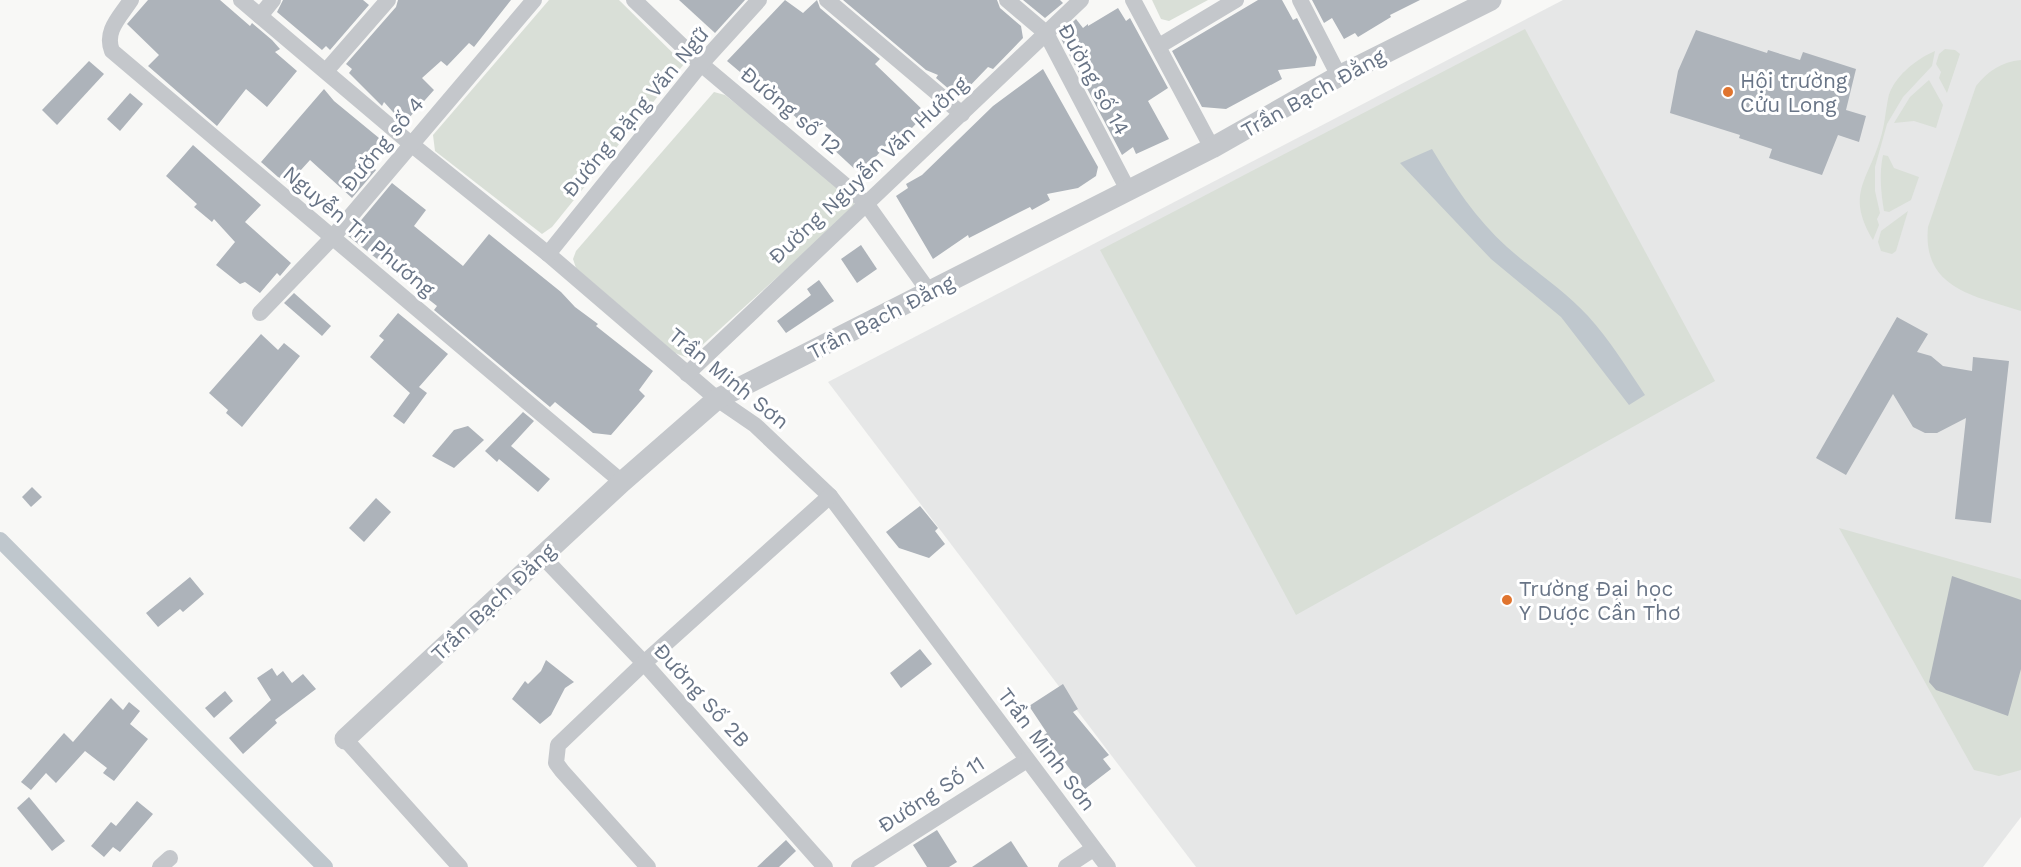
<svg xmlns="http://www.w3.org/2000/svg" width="2021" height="867" viewBox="0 0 2021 867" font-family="'Work Sans',sans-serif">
<rect width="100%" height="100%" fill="#f8f8f6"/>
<polygon fill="#e6e7e7" points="1563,0 2021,0 2021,817 1983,867 1196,867 828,382"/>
<g fill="#d9dfd7">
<polygon points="549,0 619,0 684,64 552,227 542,234 435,151 433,135"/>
<polygon points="1152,0 1208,0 1169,21 1161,19"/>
<polygon points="1525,29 1715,381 1296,615 1100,250"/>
<polygon points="1945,49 1955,50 1960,54 1947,93 1939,78 1941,72 1936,64 1939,54"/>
<path d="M1935 51 1932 66 1903 97 1887 124 1875 167V191L1880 213 1877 219 1879 225 1873 240C1846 194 1867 182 1880 140 1885 124 1885 114 1888 99 1892 78 1916 59 1935 51Z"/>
<path d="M2021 60V311C1975 296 1922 289 1928 227L1976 86C1988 71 2001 62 2021 60Z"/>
<polygon points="1929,80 1943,105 1936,128 1914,121 1894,123 1910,97"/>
<polygon points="714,92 725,95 853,197 855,207 688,358 675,353 576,268 573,259 576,251"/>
<path d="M1883 155 1888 156 1894 168 1919 177 1911 200 1889 212 1884 211C1881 192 1879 174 1883 155Z"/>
<polygon points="1908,211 1896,251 1892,254 1881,251 1878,242 1881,231"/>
<polygon points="1839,528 2021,579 2021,770 1999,776 1974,770"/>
</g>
<path fill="#bfc7cd" d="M1432 149C1453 184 1476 219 1507 247 1534 271 1564 290 1588 316 1610 340 1627 368 1645 395L1629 405 1561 317 1491 259 1400 163Z"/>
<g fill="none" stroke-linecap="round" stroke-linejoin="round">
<polyline stroke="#bfc7cd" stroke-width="16" points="0,540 325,867"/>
</g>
<g fill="#adb3ba">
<polygon points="148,0 220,0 250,26 252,23 272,40 280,49 275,52 297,71 267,107 246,89 217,126 148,66 159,55 127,24"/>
<polygon points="283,0 363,0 369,5 330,50 326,46 322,50 277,12"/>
<polygon points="398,0 511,0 474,47 469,43 447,66 441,61 422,78 434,90 408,119 401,121 384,102 382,106 349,73 352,69 346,64 396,7"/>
<polygon points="679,0 745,0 715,33"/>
<polygon points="785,0 803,13 817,0 820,8 880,59 875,64 926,113 896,145 891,140 860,174 832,148 840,139 820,121 815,126 806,118 802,123 769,92 766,94 727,61"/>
<polygon points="843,0 997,0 1000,8 1021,26 1023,38 993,69 988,67 964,92 950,90 936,78 938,75 926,70"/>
<polygon points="1023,0 1060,0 1063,3 1045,18"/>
<polygon points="1258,0 1282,0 1293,20 1297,18 1317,57 1315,66 1278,70 1282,79 1226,109 1202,107 1172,51"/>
<polygon points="1312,0 1420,0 1390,15 1391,17 1358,37 1355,33 1344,39 1332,18 1324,23"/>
<polygon points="1118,8 1126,21 1130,18 1168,88 1148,101 1169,139 1136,154 1133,147 1122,155 1059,35 1076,19 1083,28 1088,24 1088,26"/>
<polygon points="1696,30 1767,53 1768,50 1800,60 1803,52 1856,69 1846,110 1866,116 1859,142 1838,135 1822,175 1769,158 1772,149 1739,138 1740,135 1670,113 1678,71"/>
<polygon points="89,61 104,74 57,125 42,110"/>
<polygon points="1043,69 1098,167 1096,176 1078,188 1047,194 1050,200 1032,210 1030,207 969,238 968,235 933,259 896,196 908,188 906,184 922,175 993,106"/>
<polygon points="324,89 334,101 379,138 384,149 371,166 376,170 352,198 310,160 290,182 278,177 261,162"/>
<polygon points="130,93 143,104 120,131 107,119"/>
<polygon points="193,145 261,205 245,222 291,263 280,276 277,273 260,293 245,282 240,284 216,265 235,242 214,219 212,222 194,207 197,204 166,176"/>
<polygon points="392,183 426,210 414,226 463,266 489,234 561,292 575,307 598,324 596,326 653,371 639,390 645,396 611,435 593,433 555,402 550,407 434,310 437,306 348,236"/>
<polygon points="861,245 877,269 857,283 841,259"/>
<polygon points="819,280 834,301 786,333 777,321 811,295 807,289"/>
<polygon points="294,293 331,326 322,336 284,303"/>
<polygon points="398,313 448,354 419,387 427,393 404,424 393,416 410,393 370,357 384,340 379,336"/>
<polygon points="1897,317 1928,334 1917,352 1931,356 1943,366 1972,371 1973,357 2009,361 1991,523 1955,519 1966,418 1937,433 1925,433 1913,427 1893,394 1846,475 1816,458"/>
<polygon points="261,334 278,350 284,343 300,356 242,427 226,413 228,410 209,393"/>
<polygon points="523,412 534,421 511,446 550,479 538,492 499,459 497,462 485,451"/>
<polygon points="468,426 484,440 454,468 432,456 454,430"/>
<polygon points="32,487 42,497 31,507 22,497"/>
<polygon points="376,498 391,512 364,542 349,528"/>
<polygon points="920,506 938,528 935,531 945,544 929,558 899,548 886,532"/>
<polygon points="1952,576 2021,600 2021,669 2008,716 1936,690 1929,682"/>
<polygon points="190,577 204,594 183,612 180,609 158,627 146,613"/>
<polygon points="920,649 932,664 901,688 890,673"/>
<polygon points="546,660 574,682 565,688 551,715 540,724 512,699 525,681 528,684 541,671"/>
<polygon points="272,668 277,676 283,671 292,683 303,674 316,689 275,720 277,723 243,754 229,738 271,700 257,678"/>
<polygon points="1063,684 1078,709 1073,712 1109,755 1103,759 1111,769 1085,789 1044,735 1047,733 1029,706"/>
<polygon points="225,691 233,701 214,718 205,708"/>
<polygon points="111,698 123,710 129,702 140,711 130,724 148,739 114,781 103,773 107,768 85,751 56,783 46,773 31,790 21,782 64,733 73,742"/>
<polygon points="29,797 65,841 52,851 17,808"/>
<polygon points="137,801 153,814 120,852 113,847 104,857 91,846 111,822 116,826"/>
<polygon points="937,830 957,862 949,867 927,867 913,845"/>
<polygon points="786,840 796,851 779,867 757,867"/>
<polygon points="1011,841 1028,867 972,867"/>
</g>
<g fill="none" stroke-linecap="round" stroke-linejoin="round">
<g stroke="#c4c7cb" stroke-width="16">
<path d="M131 0C120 17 104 31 112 51L622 482"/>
<polyline points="241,0 411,144 548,254 717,399 755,425 830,496 1108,867"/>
<polyline points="634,0 701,64 865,202 930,293"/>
<polyline points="827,0 962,114"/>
<polyline points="1007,0 1046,33 1128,190"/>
<polyline points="1133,0 1212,148"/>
<polyline points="1300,0 1339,76"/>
<polyline points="260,16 273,0"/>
<polyline points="1159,46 1236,0"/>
<polyline points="326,71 388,0"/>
<polyline points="548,254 701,64 759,0"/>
<polyline points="260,313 332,238 534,0"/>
<polyline points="687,374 1081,0"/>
<polyline points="543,557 644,663 825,867"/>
<polyline points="345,739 460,867"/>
<polyline points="160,867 170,858"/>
<polyline points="648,867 562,771 556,763 558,745 644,663 830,496"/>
<polyline points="859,867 1027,760"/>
<polyline points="1066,867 1093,849"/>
</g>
<polyline stroke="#c4c7cb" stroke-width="21" points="345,739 622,482 717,399 1212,148 1339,76 1491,0"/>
</g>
<g fill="#e0742e" stroke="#fff" stroke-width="2">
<circle cx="1728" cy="92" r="6"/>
<circle cx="1507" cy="600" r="6"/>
</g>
<g text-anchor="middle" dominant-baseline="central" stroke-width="6" stroke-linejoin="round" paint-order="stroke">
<g font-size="21" fill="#687486" stroke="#fff">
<text transform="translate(1094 79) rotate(61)">Đường số 14</text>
<text transform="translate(1313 93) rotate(-29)">Trần Bạch Đằng</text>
<text transform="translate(791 110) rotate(40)">Đường số 12</text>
<text transform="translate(635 112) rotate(-50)">Đường Đặng Văn Ngữ</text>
<text transform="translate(382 144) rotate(-50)">Đường số 4</text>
<text transform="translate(868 170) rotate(-43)">Đường Nguyễn Văn Hưởng</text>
<text transform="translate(359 231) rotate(40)">Nguyễn Tri Phương</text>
<text transform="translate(881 317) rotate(-27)">Trần Bạch Đằng</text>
<text transform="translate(729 378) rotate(39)">Trần Minh Sơn</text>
<text transform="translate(493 602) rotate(-43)">Trần Bạch Đằng</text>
<text transform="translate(702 695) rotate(48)">Đường Số 2B</text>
<text transform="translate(1047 749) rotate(53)">Trần Minh Sơn</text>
<text transform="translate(931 794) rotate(-33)">Đường Số 11</text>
</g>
<g font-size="21" fill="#687486" stroke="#fff" text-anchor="start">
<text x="1740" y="80">Hội trường<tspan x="1740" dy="24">Cửu Long</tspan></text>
<text x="1519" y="588">Trường Đại học<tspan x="1519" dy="24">Y Dược Cần Thơ</tspan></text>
</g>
</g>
</svg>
